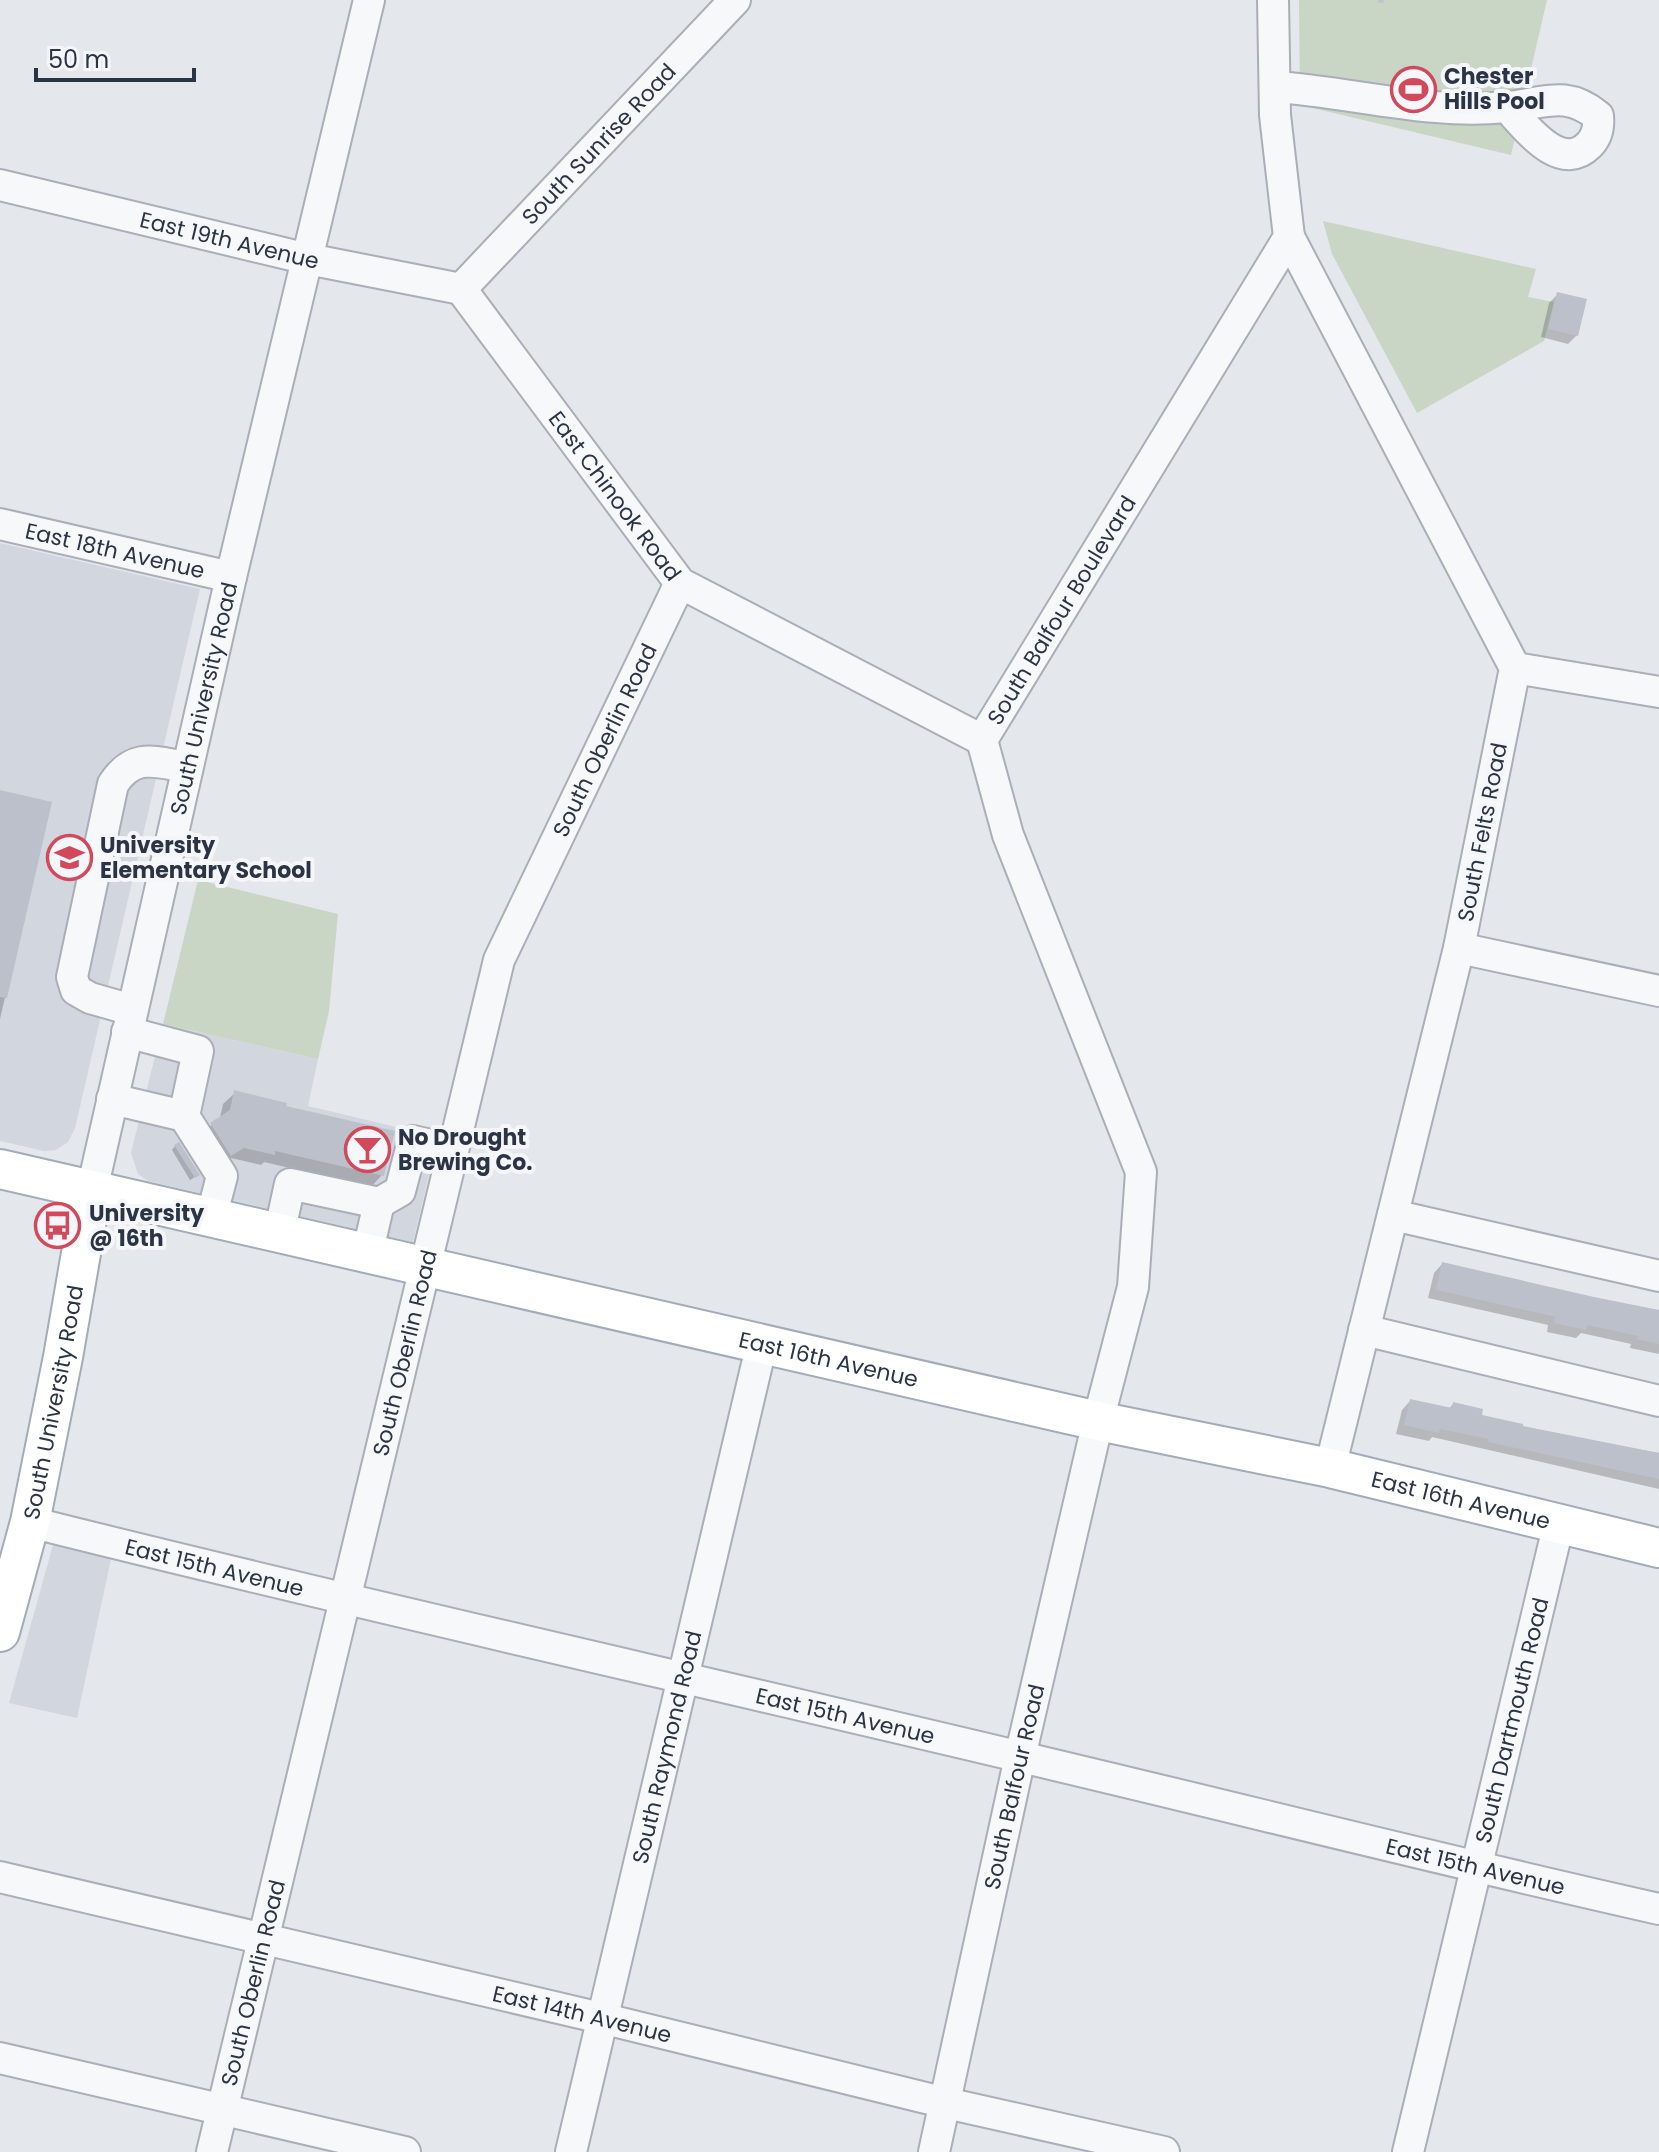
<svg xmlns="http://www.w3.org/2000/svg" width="1659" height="2152" font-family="Poppins,sans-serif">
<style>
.built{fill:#d2d6de}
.green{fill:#c9d6c5}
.shadow{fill:#0003}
.building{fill:#bbc0ca}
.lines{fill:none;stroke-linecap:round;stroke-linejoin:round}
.minor-casing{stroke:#a9aeb7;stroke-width:34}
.major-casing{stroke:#a3abb8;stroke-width:42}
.path{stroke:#c2c5cb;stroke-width:4;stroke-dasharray:6 6;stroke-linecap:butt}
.minor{stroke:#f7f8fa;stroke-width:30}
.major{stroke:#fff;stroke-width:38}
.labels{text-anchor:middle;stroke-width:8;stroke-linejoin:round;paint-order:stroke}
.poi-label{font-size:22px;font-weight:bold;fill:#2b3445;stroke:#f4f6f9;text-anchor:start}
.street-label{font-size:22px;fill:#2b3445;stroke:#f4f6f9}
</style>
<rect width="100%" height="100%" fill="#e4e7ec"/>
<g class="built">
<polygon points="0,543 200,589 75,1128 68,1142 56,1150 44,1151 0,1141"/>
<polygon points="163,1024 318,1059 308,1106 438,1137 413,1242 148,1181 138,1174 131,1153"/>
<polygon points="53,1545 111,1559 77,1718 9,1703"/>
</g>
<g class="green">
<polygon points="1299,0 1547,0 1511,155 1300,105"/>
<polygon points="1323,221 1536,269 1528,297 1554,302 1544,341 1417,413 1332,254"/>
<polygon points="198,880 338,914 329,1011 318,1059 163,1024"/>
</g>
<g class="shadow">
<polygon points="1557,295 1577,335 1568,344 1541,337 1549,303"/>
<polygon points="0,792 50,804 0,1019"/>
<polygon points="235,1093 284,1108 382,1175 371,1187 264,1162 261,1165 231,1158 219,1166 199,1136 220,1118 223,1104"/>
<polygon points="175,1146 198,1175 190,1180 172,1150"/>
<polygon points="1442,1264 1659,1312 1659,1354 1630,1348 1631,1344 1581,1333 1576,1338 1547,1332 1548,1325 1428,1298 1434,1273"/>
<polygon points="1410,1401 1449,1409 1453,1404 1480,1416 1520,1428 1659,1453 1659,1489 1432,1437 1429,1441 1396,1434 1402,1410"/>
</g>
<g class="building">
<polygon points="1557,292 1587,299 1578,336 1548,329"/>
<polygon points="0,790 52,802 7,998 0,997"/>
<polygon points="234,1090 287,1103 286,1106 395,1131 384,1176 275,1151 275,1155 244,1148 231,1156 210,1123 230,1110"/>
<polygon points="179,1142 200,1175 195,1178 174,1145"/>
<polygon points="1442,1262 1594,1297 1659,1310 1659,1344 1637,1339 1638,1336 1588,1325 1586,1330 1554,1323 1556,1317 1436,1290"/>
<polygon points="1410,1399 1452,1408 1453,1402 1483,1409 1482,1415 1523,1424 1523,1426 1659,1453 1659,1479 1488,1442 1489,1439 1440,1429 1439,1433 1404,1425"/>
</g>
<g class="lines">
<defs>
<g id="minor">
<path d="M 1275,87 C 1352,92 1429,115 1506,107 C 1544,104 1565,89 1598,116 C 1599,126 1597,137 1589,145 C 1560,174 1526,127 1507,107"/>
<path id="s1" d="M 0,185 L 308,259 L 461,289"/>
<polyline points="1289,237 1515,668 1459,948 1330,1468"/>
<path id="s2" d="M 461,289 L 680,583 L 982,740"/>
<path id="s3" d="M 461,289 L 735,0"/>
<path id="s4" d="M 0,524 L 231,577"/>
<polyline points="1515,668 1659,692"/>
<polyline points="1459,948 1659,991"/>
<path d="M 132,1010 L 90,998 L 76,990 L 72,977 L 113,784 C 134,752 155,762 187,767"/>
<polyline points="127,1032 198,1051 184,1116 222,1176 211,1218"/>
<polyline points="112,1099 184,1116"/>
<path id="s5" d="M 92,1190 L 231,577 L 369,0"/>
<polyline points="1393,1215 1659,1276"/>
<polyline points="279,1234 290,1184 379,1203 400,1191 413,1141 453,1150"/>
<polyline points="367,1255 379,1203"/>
<polyline points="1364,1330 1659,1401"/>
<path id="s6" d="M 30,1522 C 359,1605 690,1678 1021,1757 C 1233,1807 1445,1861 1659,1909"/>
<path id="s7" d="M 0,1877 L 601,2018 L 946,2103 L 1164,2152"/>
<polyline points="0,2058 405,2152"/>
<path id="s8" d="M 212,2152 L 499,960 L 680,583"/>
<path id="s9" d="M 571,2152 L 762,1343"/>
<path id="s10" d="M 934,2152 L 1020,1757 L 1098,1421 L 1133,1287 L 1141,1172 L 1008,835 L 982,740 L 1289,237 L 1275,115 L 1273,0"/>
<path id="s11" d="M 1408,2152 L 1559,1523"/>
</g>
<g id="major">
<path id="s12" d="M 0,1169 L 1098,1421 L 1330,1468 L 1659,1548"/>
<path id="s13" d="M 0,1632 L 30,1522 L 63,1357 L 92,1190"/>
</g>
</defs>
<use href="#minor" class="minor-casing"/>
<use href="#major" class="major-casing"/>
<polyline class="path" points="1378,0 1386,2 1387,0"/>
<use href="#minor" class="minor"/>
<use href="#major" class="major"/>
</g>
<defs>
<symbol id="stadium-ring" viewBox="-11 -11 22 22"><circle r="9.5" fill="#f4f6f9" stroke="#d1495b" stroke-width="1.5"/><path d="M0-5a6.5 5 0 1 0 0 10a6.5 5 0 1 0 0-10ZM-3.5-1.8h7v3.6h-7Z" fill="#d1495b"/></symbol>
<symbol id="school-ring" viewBox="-11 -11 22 22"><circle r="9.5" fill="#f4f6f9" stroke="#d1495b" stroke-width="1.5"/><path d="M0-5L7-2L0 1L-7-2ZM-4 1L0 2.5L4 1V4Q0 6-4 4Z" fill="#d1495b"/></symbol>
<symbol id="bar-ring" viewBox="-11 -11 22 22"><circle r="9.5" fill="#f4f6f9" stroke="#d1495b" stroke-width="1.5"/><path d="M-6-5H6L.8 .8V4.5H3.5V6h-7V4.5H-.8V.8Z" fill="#d1495b"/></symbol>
<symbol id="bus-ring" viewBox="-11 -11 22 22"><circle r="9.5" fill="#f4f6f9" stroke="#d1495b" stroke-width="1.5"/><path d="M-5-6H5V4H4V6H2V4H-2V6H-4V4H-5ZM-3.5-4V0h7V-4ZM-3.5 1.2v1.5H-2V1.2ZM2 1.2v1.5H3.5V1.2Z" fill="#d1495b"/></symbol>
</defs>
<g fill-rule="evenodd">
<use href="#stadium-ring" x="1388" y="64" width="51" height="51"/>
<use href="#school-ring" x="44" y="832" width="51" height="51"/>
<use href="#bar-ring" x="342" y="1124" width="51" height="51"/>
<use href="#bus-ring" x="32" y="1200" width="51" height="51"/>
</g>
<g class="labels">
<g class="poi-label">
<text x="1444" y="84">Chester<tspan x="1444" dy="25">Hills Pool</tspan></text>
<text x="100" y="853">University<tspan x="100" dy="25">Elementary School</tspan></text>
<text x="398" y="1145">No Drought<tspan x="398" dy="25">Brewing Co.</tspan></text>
<text x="89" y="1221">University<tspan x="89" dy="25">@ 16th</tspan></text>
</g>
<g class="street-label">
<text dy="8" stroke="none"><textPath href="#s3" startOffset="200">South Sunrise Road</textPath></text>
<text dy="8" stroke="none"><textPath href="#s1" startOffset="236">East 19th Avenue</textPath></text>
<text dy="8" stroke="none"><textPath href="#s2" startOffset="258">East Chinook Road</textPath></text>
<text dy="8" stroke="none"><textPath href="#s4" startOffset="118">East 18th Avenue</textPath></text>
<text dy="8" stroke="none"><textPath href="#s10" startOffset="1616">South Balfour Boulevard</textPath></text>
<text dy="8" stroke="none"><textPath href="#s5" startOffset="504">South University Road</textPath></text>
<text dy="8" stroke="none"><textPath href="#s8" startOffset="1470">South Oberlin Road</textPath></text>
<text transform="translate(1482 832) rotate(-79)" y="8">South Felts Road</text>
<text dy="8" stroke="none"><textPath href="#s8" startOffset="822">South Oberlin Road</textPath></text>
<text dy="8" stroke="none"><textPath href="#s12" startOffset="850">East 16th Avenue</textPath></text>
<text dy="8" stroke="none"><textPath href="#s13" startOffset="236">South University Road</textPath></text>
<text dy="8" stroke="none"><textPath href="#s12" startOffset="1498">East 16th Avenue</textPath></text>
<text dy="8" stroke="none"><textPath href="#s6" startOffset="190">East 15th Avenue</textPath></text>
<text dy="8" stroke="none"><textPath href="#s6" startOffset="838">East 15th Avenue</textPath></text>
<text dy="8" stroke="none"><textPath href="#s11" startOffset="444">South Dartmouth Road</textPath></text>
<text dy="8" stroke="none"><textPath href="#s9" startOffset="416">South Raymond Road</textPath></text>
<text dy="8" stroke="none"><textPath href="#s10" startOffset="374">South Balfour Road</textPath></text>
<text dy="8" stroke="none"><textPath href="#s6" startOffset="1486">East 15th Avenue</textPath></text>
<text dy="8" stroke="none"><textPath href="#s8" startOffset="174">South Oberlin Road</textPath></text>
<text dy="8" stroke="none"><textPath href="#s7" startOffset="598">East 14th Avenue</textPath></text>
</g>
</g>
<path d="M36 68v12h158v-12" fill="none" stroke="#2b3445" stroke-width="4"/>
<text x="48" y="68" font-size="24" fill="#2b3445" stroke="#f4f6f9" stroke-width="6" paint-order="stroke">50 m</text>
</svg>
